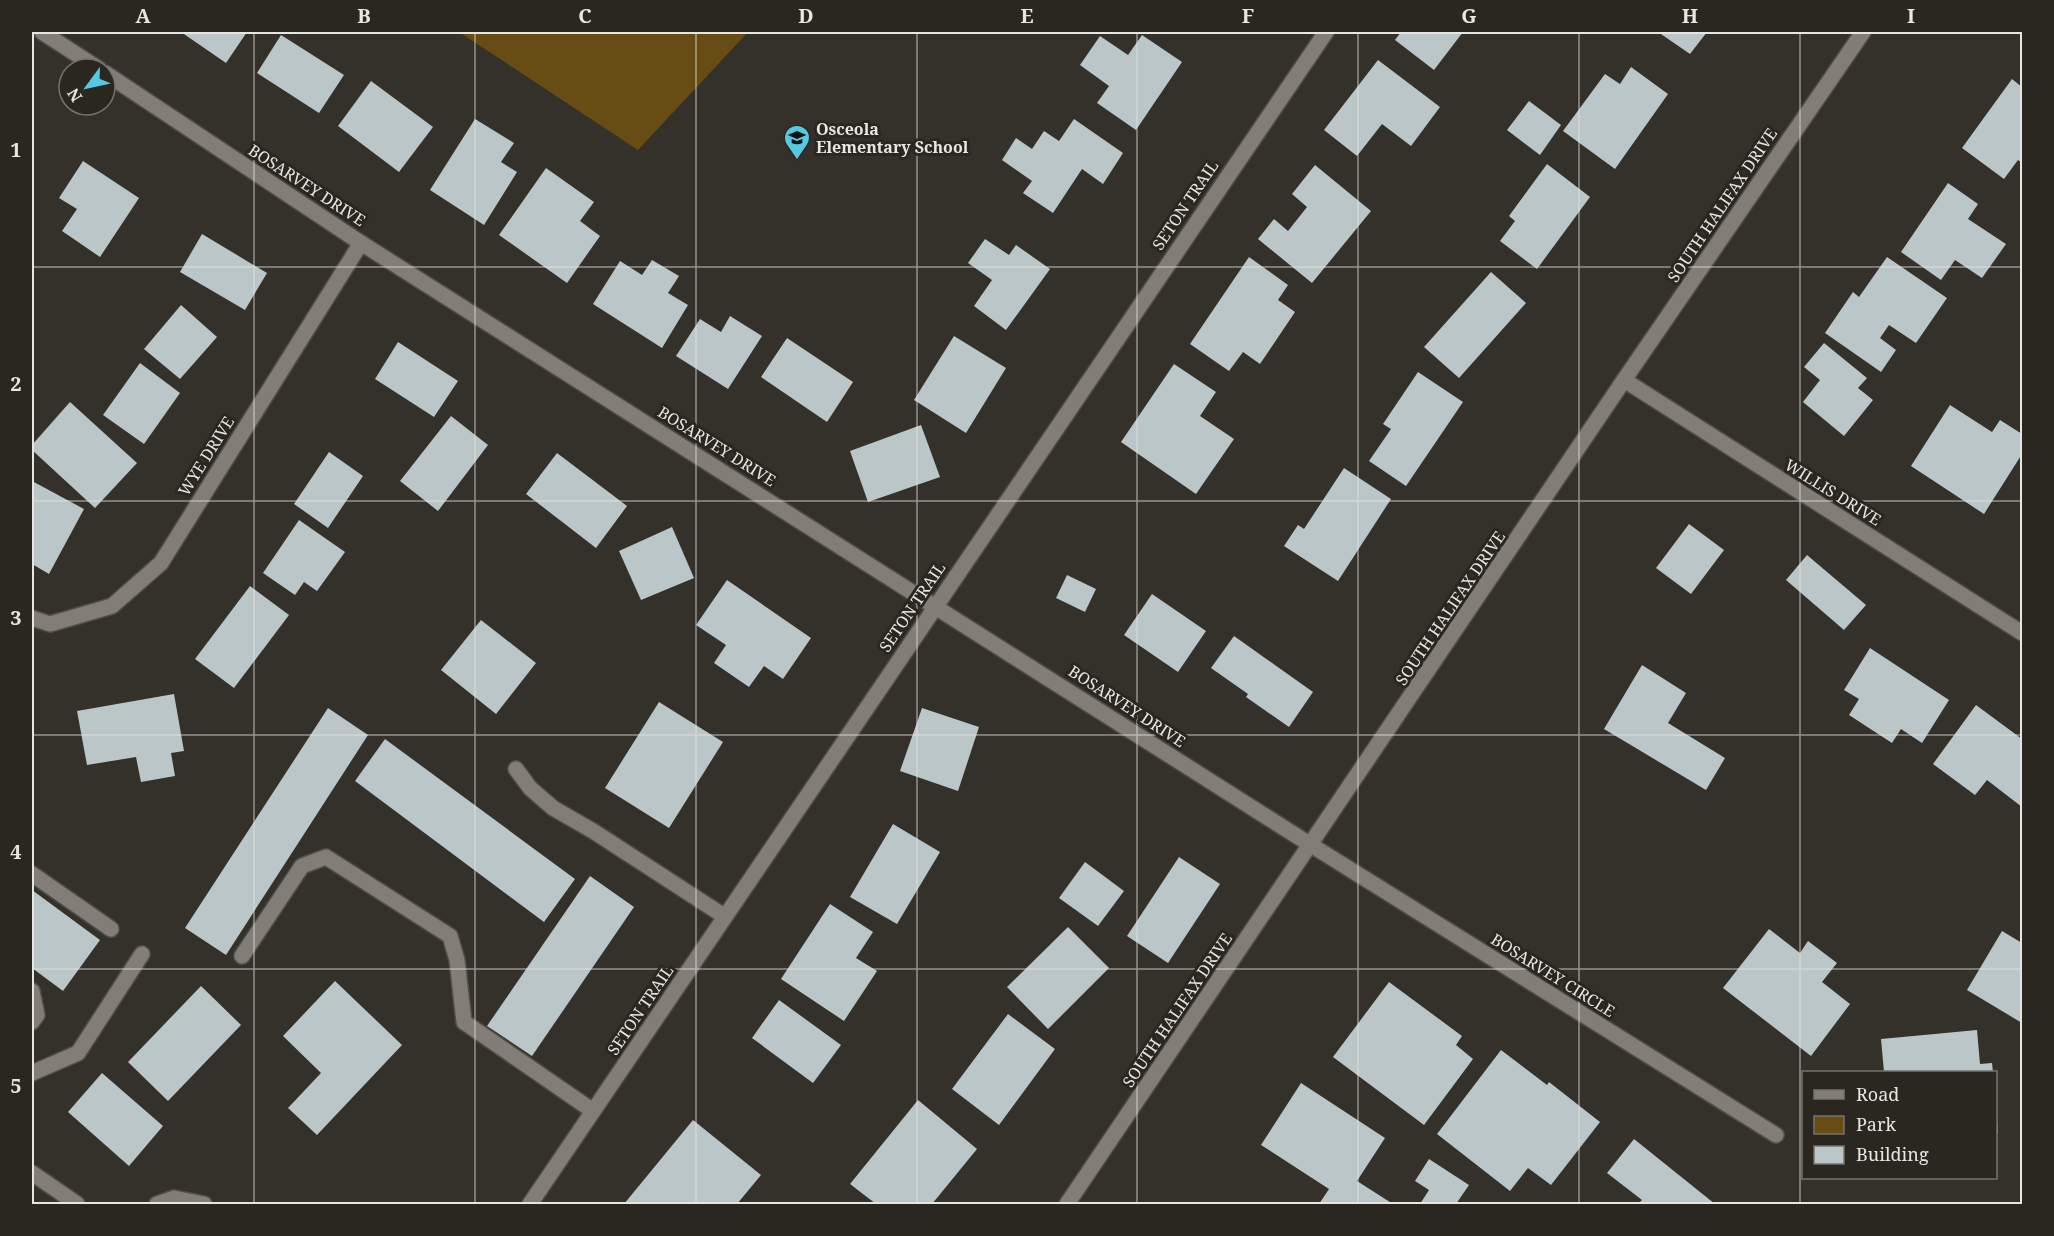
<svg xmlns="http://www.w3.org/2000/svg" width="2054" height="1236" font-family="'Noto Serif',serif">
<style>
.green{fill:#674d13}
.building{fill:#bbc6c8}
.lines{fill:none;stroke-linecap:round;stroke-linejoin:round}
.service-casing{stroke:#514e49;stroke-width:18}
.minor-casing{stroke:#514e49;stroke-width:18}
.tertiary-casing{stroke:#514e49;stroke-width:18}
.service{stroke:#827e77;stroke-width:15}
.minor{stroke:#827e77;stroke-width:15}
.tertiary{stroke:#827e77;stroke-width:15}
.grid{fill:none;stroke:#e8e6e1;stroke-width:1.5;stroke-opacity:0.55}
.labels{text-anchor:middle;stroke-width:6;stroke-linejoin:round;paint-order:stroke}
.poi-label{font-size:16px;font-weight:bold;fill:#e8e6e1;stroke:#2a2721;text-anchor:start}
.street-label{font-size:16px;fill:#e8e6e1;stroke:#2a2721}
.neatline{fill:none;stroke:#e8e6e1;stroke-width:2}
.grid-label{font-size:20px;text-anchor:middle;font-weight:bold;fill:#e8e6e1}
</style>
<rect width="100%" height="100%" fill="#34312a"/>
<polygon class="green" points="459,32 748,32 638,150"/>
<g class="building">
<polygon points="181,32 247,32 226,63"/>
<polygon points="1401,32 1463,32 1434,70 1395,40"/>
<polygon points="1658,32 1707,32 1690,54"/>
<polygon points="281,35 344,75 319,113 257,73"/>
<polygon points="1142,35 1182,62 1136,130 1097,103 1109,86 1080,65 1100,36 1128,55"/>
<polygon points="1378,60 1440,107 1411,146 1382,124 1357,156 1324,130"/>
<polygon points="1631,67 1668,94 1615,169 1563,131 1605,74 1620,84"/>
<polygon points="2012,79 2022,87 2022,163 2018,160 2004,179 1962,148"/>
<polygon points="371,81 433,127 399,172 338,126"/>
<polygon points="1529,101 1561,125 1540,155 1507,130"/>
<polygon points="475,119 514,143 501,162 517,172 484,225 430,190"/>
<polygon points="1074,119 1123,153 1103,184 1082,169 1053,213 1023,193 1032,181 1002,160 1016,138 1032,149 1044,131 1059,141"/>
<polygon points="83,161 139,198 100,257 62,231 77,209 59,198"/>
<polygon points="1547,164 1590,197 1537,269 1500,241 1515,221 1509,216"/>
<polygon points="1315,165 1371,211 1312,283 1258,239 1274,219 1288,231 1307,207 1292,194"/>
<polygon points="546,168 594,202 580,221 600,236 567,283 499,235"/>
<polygon points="1948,183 1978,204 1968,219 2006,244 1982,278 1955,260 1941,280 1901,252"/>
<polygon points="202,234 267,273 245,310 180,272"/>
<polygon points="985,239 1009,255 1016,245 1050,269 1006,330 974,306 992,280 968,263"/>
<polygon points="1249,257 1288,285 1278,300 1295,312 1260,364 1243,352 1229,371 1190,344"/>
<polygon points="1887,257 1947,298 1916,343 1889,325 1880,338 1896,350 1881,372 1825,333 1853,292 1859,297"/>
<polygon points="652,260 679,276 668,293 688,305 662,348 593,304 620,261 642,275"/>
<polygon points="1491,272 1526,303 1459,378 1424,347"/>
<polygon points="181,305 217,337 180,379 144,349"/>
<polygon points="730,316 762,336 728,389 676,356 700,319 721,332"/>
<polygon points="954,336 1006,368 966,433 914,400"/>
<polygon points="787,338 853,382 827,422 761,377"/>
<polygon points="398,342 458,381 434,417 375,379"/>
<polygon points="1824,343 1867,378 1858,388 1873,400 1844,436 1803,402 1820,380 1804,367"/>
<polygon points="140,363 180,393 144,444 103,415"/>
<polygon points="1174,364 1216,392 1200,416 1234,439 1196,494 1121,442"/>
<polygon points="1418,372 1463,402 1406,486 1369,461 1391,429 1383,424"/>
<polygon points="70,402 137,463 95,508 32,450 32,445"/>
<polygon points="1950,405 1992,432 2000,420 2022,434 2022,454 1984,514 1911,466"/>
<polygon points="451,416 488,445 438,511 400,481"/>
<polygon points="921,425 940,477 868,502 850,451"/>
<polygon points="329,452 363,476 328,528 294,504"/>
<polygon points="557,453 627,506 596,548 526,494"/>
<polygon points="1344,468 1391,499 1338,581 1284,546 1298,525 1304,529"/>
<polygon points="32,481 84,509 49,574 32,564"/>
<polygon points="299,520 345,552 317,591 304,582 295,595 263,573"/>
<polygon points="1689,524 1724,550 1691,594 1656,568"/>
<polygon points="672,527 694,578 641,600 619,551"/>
<polygon points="1807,555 1866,605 1844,630 1786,580"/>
<polygon points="1067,575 1096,589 1085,612 1056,598"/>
<polygon points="727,580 811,638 783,679 764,666 749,687 714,663 726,645 696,625"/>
<polygon points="250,586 289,615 234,688 195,659"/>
<polygon points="1152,594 1206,631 1178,672 1124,635"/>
<polygon points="481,620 536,663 496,714 441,670"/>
<polygon points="1234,636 1313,692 1289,727 1246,697 1248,694 1211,668"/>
<polygon points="1870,648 1949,700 1922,743 1901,729 1892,743 1849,715 1859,699 1844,690"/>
<polygon points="1642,665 1686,693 1668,723 1725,758 1706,790 1604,729"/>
<polygon points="174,694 184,751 171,753 175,776 141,782 136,757 87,765 77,711"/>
<polygon points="659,702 723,742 669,828 605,788"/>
<polygon points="1976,705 2022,739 2022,807 1987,780 1975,795 1933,764"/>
<polygon points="328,708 368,735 226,955 185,928"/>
<polygon points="922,708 979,727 958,791 900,771"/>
<polygon points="385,739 575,879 544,922 355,781"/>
<polygon points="893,824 940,852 897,924 850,897"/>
<polygon points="1179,857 1220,884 1168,963 1127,936"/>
<polygon points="1085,862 1124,891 1098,926 1059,898"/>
<polygon points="590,876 634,907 532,1056 487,1026"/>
<polygon points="32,890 100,940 63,991 32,968"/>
<polygon points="830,904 873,932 856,958 877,971 844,1021 781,979"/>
<polygon points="1068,927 1109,968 1048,1029 1007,987"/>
<polygon points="1769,929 1800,953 1808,941 1837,963 1822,982 1850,1004 1811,1056 1723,988"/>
<polygon points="2002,931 2022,943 2022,1023 1967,990"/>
<polygon points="335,981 402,1045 317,1135 288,1108 321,1073 283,1036"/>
<polygon points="1389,982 1462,1036 1456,1045 1473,1059 1424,1125 1333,1057"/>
<polygon points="201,986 241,1025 168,1101 128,1062"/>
<polygon points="779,1000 841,1045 813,1083 752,1038"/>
<polygon points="1008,1014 1055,1049 999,1125 952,1089"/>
<polygon points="1977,1030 1980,1064 1992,1063 1993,1072 1884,1072 1881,1039"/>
<polygon points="1501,1050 1547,1085 1549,1082 1600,1122 1551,1185 1528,1168 1510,1191 1437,1134"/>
<polygon points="102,1073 163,1126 129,1166 68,1112"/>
<polygon points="1301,1083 1385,1138 1357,1181 1393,1204 1319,1204 1329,1189 1261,1145"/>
<polygon points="918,1100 977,1149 932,1204 876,1204 850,1184"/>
<polygon points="1996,1118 1997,1118 1998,1133 1996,1133"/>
<polygon points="693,1120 761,1175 737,1204 624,1204"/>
<polygon points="1634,1139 1715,1204 1638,1204 1642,1200 1607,1173"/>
<polygon points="1429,1159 1469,1185 1456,1204 1420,1204 1429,1190 1415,1181"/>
</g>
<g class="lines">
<defs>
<g id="service">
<polyline points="516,769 530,788 553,808 593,831 724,916"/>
<polyline points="32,874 111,929"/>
<polyline points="242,956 302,866 326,857 450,936 457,960 464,1022 593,1111"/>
<polyline points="32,991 37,1015 32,1022"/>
<polyline points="32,1073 78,1053 142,954"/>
<polyline points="32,1173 77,1204"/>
<polyline points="157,1204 174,1198 204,1204"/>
</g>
<g id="minor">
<polyline points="42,32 99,69"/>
<polyline points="105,73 361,243 1311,845 1776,1135"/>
<polyline points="1624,380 2022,633"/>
<polyline points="32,618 50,624 112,606 161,563 361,243"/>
<polyline points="530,1204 1326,32"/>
</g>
<polyline id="tertiary" points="1067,1204 1624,380 1863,32"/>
</defs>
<use href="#service" class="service-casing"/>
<use href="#minor" class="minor-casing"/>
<use href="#tertiary" class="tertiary-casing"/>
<use href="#service" class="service"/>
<use href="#minor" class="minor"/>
<use href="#tertiary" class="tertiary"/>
</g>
<path class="grid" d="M 254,32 L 254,1204M 475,32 L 475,1204M 696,32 L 696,1204M 917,32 L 917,1204M 1137,32 L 1137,1204M 1358,32 L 1358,1204M 1579,32 L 1579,1204M 1800,32 L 1800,1204M 32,267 L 2022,267M 32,501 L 2022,501M 32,735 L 2022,735M 32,969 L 2022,969"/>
<defs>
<symbol id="school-pin" viewBox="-11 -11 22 30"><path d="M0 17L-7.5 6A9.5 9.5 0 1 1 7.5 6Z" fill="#56c9e0" stroke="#2a2721"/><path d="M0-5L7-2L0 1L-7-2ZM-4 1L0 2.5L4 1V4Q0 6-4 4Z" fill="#111"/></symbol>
</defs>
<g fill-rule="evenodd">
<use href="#school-pin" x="782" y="123" width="30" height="40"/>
</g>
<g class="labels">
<g class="poi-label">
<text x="816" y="135">Osceola<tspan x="816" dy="18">Elementary School</tspan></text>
</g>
<g class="street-label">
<text transform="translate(307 185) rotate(33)" y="6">BOSARVEY DRIVE</text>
<text transform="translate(1185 205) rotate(-56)" y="6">SETON TRAIL</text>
<text transform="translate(1722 205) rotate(-56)" y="6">SOUTH HALIFAX DRIVE</text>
<text transform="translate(717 446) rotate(32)" y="6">BOSARVEY DRIVE</text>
<text transform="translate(206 456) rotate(-58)" y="6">WYE DRIVE</text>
<text transform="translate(1833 492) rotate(32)" y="6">WILLIS DRIVE</text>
<text transform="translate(912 607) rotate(-56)" y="6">SETON TRAIL</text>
<text transform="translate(1450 608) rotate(-56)" y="6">SOUTH HALIFAX DRIVE</text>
<text transform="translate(1127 706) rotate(33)" y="6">BOSARVEY DRIVE</text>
<text transform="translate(1553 975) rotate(32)" y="6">BOSARVEY CIRCLE</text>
<text transform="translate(640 1010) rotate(-56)" y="6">SETON TRAIL</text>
<text transform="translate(1177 1010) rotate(-56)" y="6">SOUTH HALIFAX DRIVE</text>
</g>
</g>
<rect width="2054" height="1236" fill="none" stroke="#2a2721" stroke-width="66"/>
<rect x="1802" y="1071" width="195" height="108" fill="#2a2721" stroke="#76736e" stroke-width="1.5"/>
<rect x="1814" y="1090" width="30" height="9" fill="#827e77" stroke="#76736e" stroke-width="1.5"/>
<text x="1856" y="1101" font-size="18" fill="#e8e6e1">Road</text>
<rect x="1814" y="1116" width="30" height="18" fill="#674d13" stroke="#76736e" stroke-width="1.5"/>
<text x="1856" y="1131" font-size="18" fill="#e8e6e1">Park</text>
<rect x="1814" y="1146" width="30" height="18" fill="#bbc6c8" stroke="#76736e" stroke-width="1.5"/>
<text x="1856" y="1161" font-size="18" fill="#e8e6e1">Building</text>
<g transform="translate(87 87) rotate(237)"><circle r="28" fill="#2a2721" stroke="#76736e" stroke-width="1.5"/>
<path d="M0-4.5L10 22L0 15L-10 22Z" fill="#56c9e0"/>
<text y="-9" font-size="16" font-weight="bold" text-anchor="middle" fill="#e8e6e1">N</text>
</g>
<rect x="33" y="33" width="1988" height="1170" class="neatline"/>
<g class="grid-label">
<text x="143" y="23">A</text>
<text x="364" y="23">B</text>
<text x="585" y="23">C</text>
<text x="806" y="23">D</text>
<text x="1027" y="23">E</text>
<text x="1248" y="23">F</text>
<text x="1469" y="23">G</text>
<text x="1690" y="23">H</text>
<text x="1911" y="23">I</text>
<text x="16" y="157">1</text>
<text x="16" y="391">2</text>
<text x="16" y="625">3</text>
<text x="16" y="859">4</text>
<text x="16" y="1093">5</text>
</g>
</svg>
